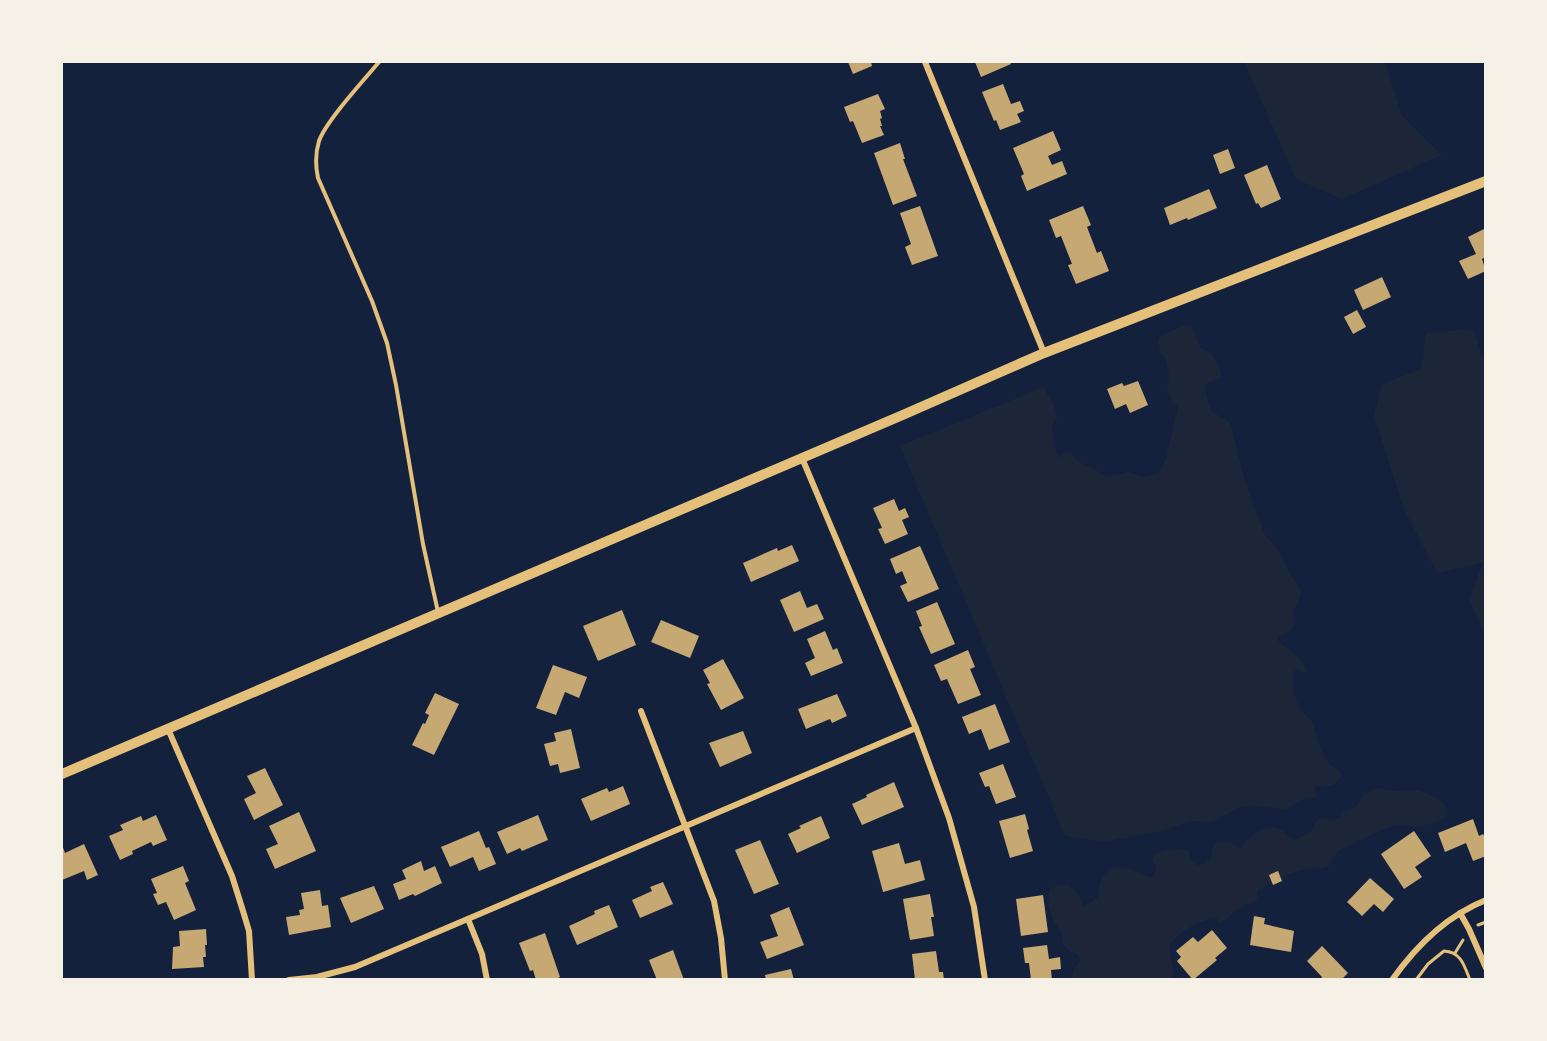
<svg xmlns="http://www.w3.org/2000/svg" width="1547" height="1041" font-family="'Alegreya Sans',sans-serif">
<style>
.green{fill:#1d2539}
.building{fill:#c6a872}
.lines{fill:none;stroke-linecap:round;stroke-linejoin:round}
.path{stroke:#e5c07b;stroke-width:3}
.service{stroke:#e5c07b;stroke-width:4}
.minor{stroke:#e5c07b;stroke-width:6}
.secondary{stroke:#e5c07b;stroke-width:10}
</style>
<rect width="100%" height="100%" fill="#14213d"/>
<g class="green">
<polygon points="1244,62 1385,62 1402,116 1442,155 1342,199 1296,179"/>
<path d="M 1186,325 L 1192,326 L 1200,347 L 1212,354 L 1219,366 L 1222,378 L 1208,382 L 1204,386 L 1211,411 L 1230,422 L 1244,478 L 1264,533 L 1281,554 L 1290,574 L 1301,591 C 1300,599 1297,603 1294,610 C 1293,613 1295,617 1295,620 C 1295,630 1286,634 1278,637 L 1279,642 C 1290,652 1304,656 1307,673 L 1298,669 L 1294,671 C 1290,687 1296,710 1311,719 C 1317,732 1318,750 1328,762 C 1333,769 1337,765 1342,776 L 1335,784 L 1324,787 L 1320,785 L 1315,787 L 1316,797 L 1305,798 L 1285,809 L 1250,806 L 1238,808 L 1212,822 L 1190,821 L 1165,830 L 1104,842 L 1065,836 L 900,446 L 1046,386 L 1046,392 C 1053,403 1055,406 1057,419 L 1051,427 C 1057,437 1052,449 1059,458 L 1064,452 L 1070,451 L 1076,460 L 1107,476 L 1117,475 L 1128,471 L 1144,477 L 1158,474 L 1166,459 L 1178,406 L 1173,405 L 1167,387 L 1169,376 L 1167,365 L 1165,358 L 1159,351 L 1158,340 L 1162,335 Z"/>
<polygon points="1473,329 1483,359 1486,359 1485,635 1469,599 1483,563 1437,573 1403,507 1374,415 1382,384 1421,369 1426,333"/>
<path d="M 1377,788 L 1396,791 L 1419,790 L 1440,800 L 1445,805 L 1447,816 L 1441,820 L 1419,827 L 1395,825 L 1355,842 L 1337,852 L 1329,866 C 1320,870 1311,867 1301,870 C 1286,874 1271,882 1257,891 L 1257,900 C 1252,903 1246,904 1241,907 C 1232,912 1229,919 1219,923 L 1217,918 C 1204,918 1172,934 1170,947 C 1169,959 1177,968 1171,979 L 1072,979 L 1073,971 L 1080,961 L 1078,955 L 1069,951 L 1063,944 L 1060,930 L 1053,921 L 1048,904 L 1049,890 L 1058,885 L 1068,884 C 1075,889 1083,899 1082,908 L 1098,897 C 1100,877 1106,861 1130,869 C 1138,871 1144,877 1152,877 L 1157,869 L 1152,860 L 1154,854 C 1166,849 1176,848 1188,850 L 1192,861 L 1197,865 L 1204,864 L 1212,856 L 1211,851 L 1215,843 L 1229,841 L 1242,849 L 1241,846 C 1252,834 1266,821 1283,831 C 1287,834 1290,838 1295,840 L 1311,832 L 1316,821 L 1320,818 L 1335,820 L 1340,817 L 1341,812 C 1359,808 1355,808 1364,794 Z"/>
</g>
<g class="building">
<polygon points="848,62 871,62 872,66 853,74"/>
<polygon points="975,62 1010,62 1011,64 981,77"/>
<polygon points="1003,84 1011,104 1020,101 1024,111 1017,114 1021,122 1000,130 996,120 994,121 982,92"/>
<polygon points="878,94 885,109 880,111 882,118 880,119 882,126 880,126 884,135 862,143 853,121 850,122 844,107"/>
<polygon points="1053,131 1061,150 1048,156 1052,165 1062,161 1067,174 1027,191 1021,176 1024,174 1013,148"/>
<polygon points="900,143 905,159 903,159 917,196 893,205 874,153"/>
<polygon points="1228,149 1235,168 1220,174 1213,155"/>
<polygon points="1267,165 1281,199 1261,208 1258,203 1256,204 1244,175"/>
<polygon points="1209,189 1217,208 1188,220 1187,218 1170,225 1164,208"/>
<polygon points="920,206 938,256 912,265 905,247 911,244 900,213"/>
<polygon points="1083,206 1091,225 1087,227 1097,253 1101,251 1109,271 1076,284 1068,265 1072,264 1061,236 1056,238 1049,220"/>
<polygon points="1486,228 1486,257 1482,259 1486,271 1468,279 1459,261 1476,254 1468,237"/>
<polygon points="1382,277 1391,297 1363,310 1354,290"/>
<polygon points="1357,310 1366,327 1353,334 1344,317"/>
<polygon points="1138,381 1148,405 1130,413 1126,404 1115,409 1107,389 1122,383 1124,386"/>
<polygon points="894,499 899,511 905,508 909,517 902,520 908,534 885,544 878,529 882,528 873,508"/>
<polygon points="792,545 799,561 751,582 743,563 777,548 778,551"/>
<polygon points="920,546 939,589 908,602 900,586 907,583 902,571 896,574 890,559"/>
<polygon points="800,591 807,608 817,604 824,619 794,632 780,600"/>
<polygon points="937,602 955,644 931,654 919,627 922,626 916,611"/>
<polygon points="622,610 636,645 598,661 583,626"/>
<polygon points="661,620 699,636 690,658 651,642"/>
<polygon points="825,631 833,650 837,648 843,663 811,676 805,663 815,658 807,639"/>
<polygon points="968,650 975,667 970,669 981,695 958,704 947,679 941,681 934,665"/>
<polygon points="723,659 744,698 721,710 707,684 710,683 703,670"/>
<polygon points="553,665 587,677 579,698 565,692 556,715 536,708"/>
<polygon points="435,693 459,704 434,755 412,745 423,723 425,724 429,715 425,713"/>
<polygon points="837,694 847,716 832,723 830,719 806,729 798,709"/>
<polygon points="995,704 1010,742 989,750 981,729 969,734 962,717"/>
<polygon points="571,729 580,768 560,773 558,764 550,766 544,744 556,741 554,733"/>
<polygon points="743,731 752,753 720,767 709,743"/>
<polygon points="1003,764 1016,797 996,804 989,786 985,787 979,773"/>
<polygon points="265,768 283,805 254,820 244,799 256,793 247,776"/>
<polygon points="894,782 904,807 862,825 852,804 867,797 866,795"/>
<polygon points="623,786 630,804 591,821 581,799 607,788 609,792"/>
<polygon points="299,812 316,851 275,869 266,849 278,844 269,826"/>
<polygon points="1025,814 1029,829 1027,830 1033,851 1010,858 999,821"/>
<polygon points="156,815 167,840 153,846 151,842 132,851 133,854 120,860 109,836 123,830 120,825 141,816 143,821"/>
<polygon points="538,815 548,840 522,851 520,848 507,854 497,832"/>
<polygon points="821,816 830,838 797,853 788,834 801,828 799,826"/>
<polygon points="1473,819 1479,836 1483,834 1486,839 1486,856 1473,861 1466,843 1445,852 1438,833"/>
<polygon points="479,831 486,848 489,847 496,864 479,871 473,857 450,867 441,847"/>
<polygon points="1414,831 1431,856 1415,867 1422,877 1404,889 1381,854"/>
<polygon points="760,840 779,884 754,894 735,850"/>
<polygon points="899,843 905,864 920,860 925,880 883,892 872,851"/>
<polygon points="84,844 98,875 87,880 84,871 62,880 62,845 65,853"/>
<polygon points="421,861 424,871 435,866 442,883 415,896 413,894 399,900 393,884 406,879 402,870"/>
<polygon points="183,866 189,881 185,883 196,910 174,920 166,902 158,905 153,894 157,893 151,879"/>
<polygon points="1278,871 1282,881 1273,885 1269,875"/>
<polygon points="1370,878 1394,899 1383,912 1374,904 1362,916 1347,902"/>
<polygon points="663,882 673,904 640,918 632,900 652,891 650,887"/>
<polygon points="374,886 384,909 351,923 340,898"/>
<polygon points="320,890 322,906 328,905 331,927 289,935 286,917 300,915 299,910 304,909 301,893"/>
<polygon points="930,894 934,917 931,917 934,936 910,940 903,899"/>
<polygon points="1043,895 1048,932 1021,936 1016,899"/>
<polygon points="609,905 618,927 577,945 569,926 595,914 594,911"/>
<polygon points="789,907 804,945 767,959 760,942 778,936 770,915"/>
<polygon points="1254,916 1265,918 1264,924 1294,931 1291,952 1250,945"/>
<polygon points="206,929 207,945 205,945 206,957 203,957 204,967 172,969 173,947 180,946 179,931"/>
<polygon points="1212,930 1227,948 1215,958 1217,960 1193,980 1177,961 1181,957 1176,951 1193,937 1198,942"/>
<polygon points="545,933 560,977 555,980 536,980 533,970 530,971 519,943"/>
<polygon points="1047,945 1049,959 1060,957 1061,969 1051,970 1052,980 1031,980 1029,963 1025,963 1023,948"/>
<polygon points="1322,946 1348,973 1341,980 1320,980 1322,977 1307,961"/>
<polygon points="673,950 684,980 657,980 649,960"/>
<polygon points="936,951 939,972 943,972 944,980 915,980 912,954"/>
<polygon points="791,969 794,980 766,980 765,975"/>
</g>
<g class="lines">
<g class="path">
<polyline points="1478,925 1486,922"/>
<polyline points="1455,953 1463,940"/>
<path d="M 1416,980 L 1428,964 L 1444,951 C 1461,952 1464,965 1470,980"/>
</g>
<path class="service" d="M 379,62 C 364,80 326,121 319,141 C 315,154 315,164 318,178 L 372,301 L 387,343 L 396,385 L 423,544 L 438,612"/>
<g class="minor">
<polyline points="925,62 1044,353"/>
<polyline points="802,458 916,728 949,818 974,907 985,980"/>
<polyline points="641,711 714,901 721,938 725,980"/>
<polyline points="168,729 232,876 243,911 249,931 252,980"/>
<polyline points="1460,913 1469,929 1486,968"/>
<polyline points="468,919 482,954 487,980"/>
<polyline points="289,980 317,977 355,967 916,728"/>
<path d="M 1392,980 C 1416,946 1446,916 1486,900"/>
</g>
<polyline class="secondary" points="62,774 905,414 1044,353 1486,181"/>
</g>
<rect width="1547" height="1041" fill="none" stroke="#f6f1e7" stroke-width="126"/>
</svg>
